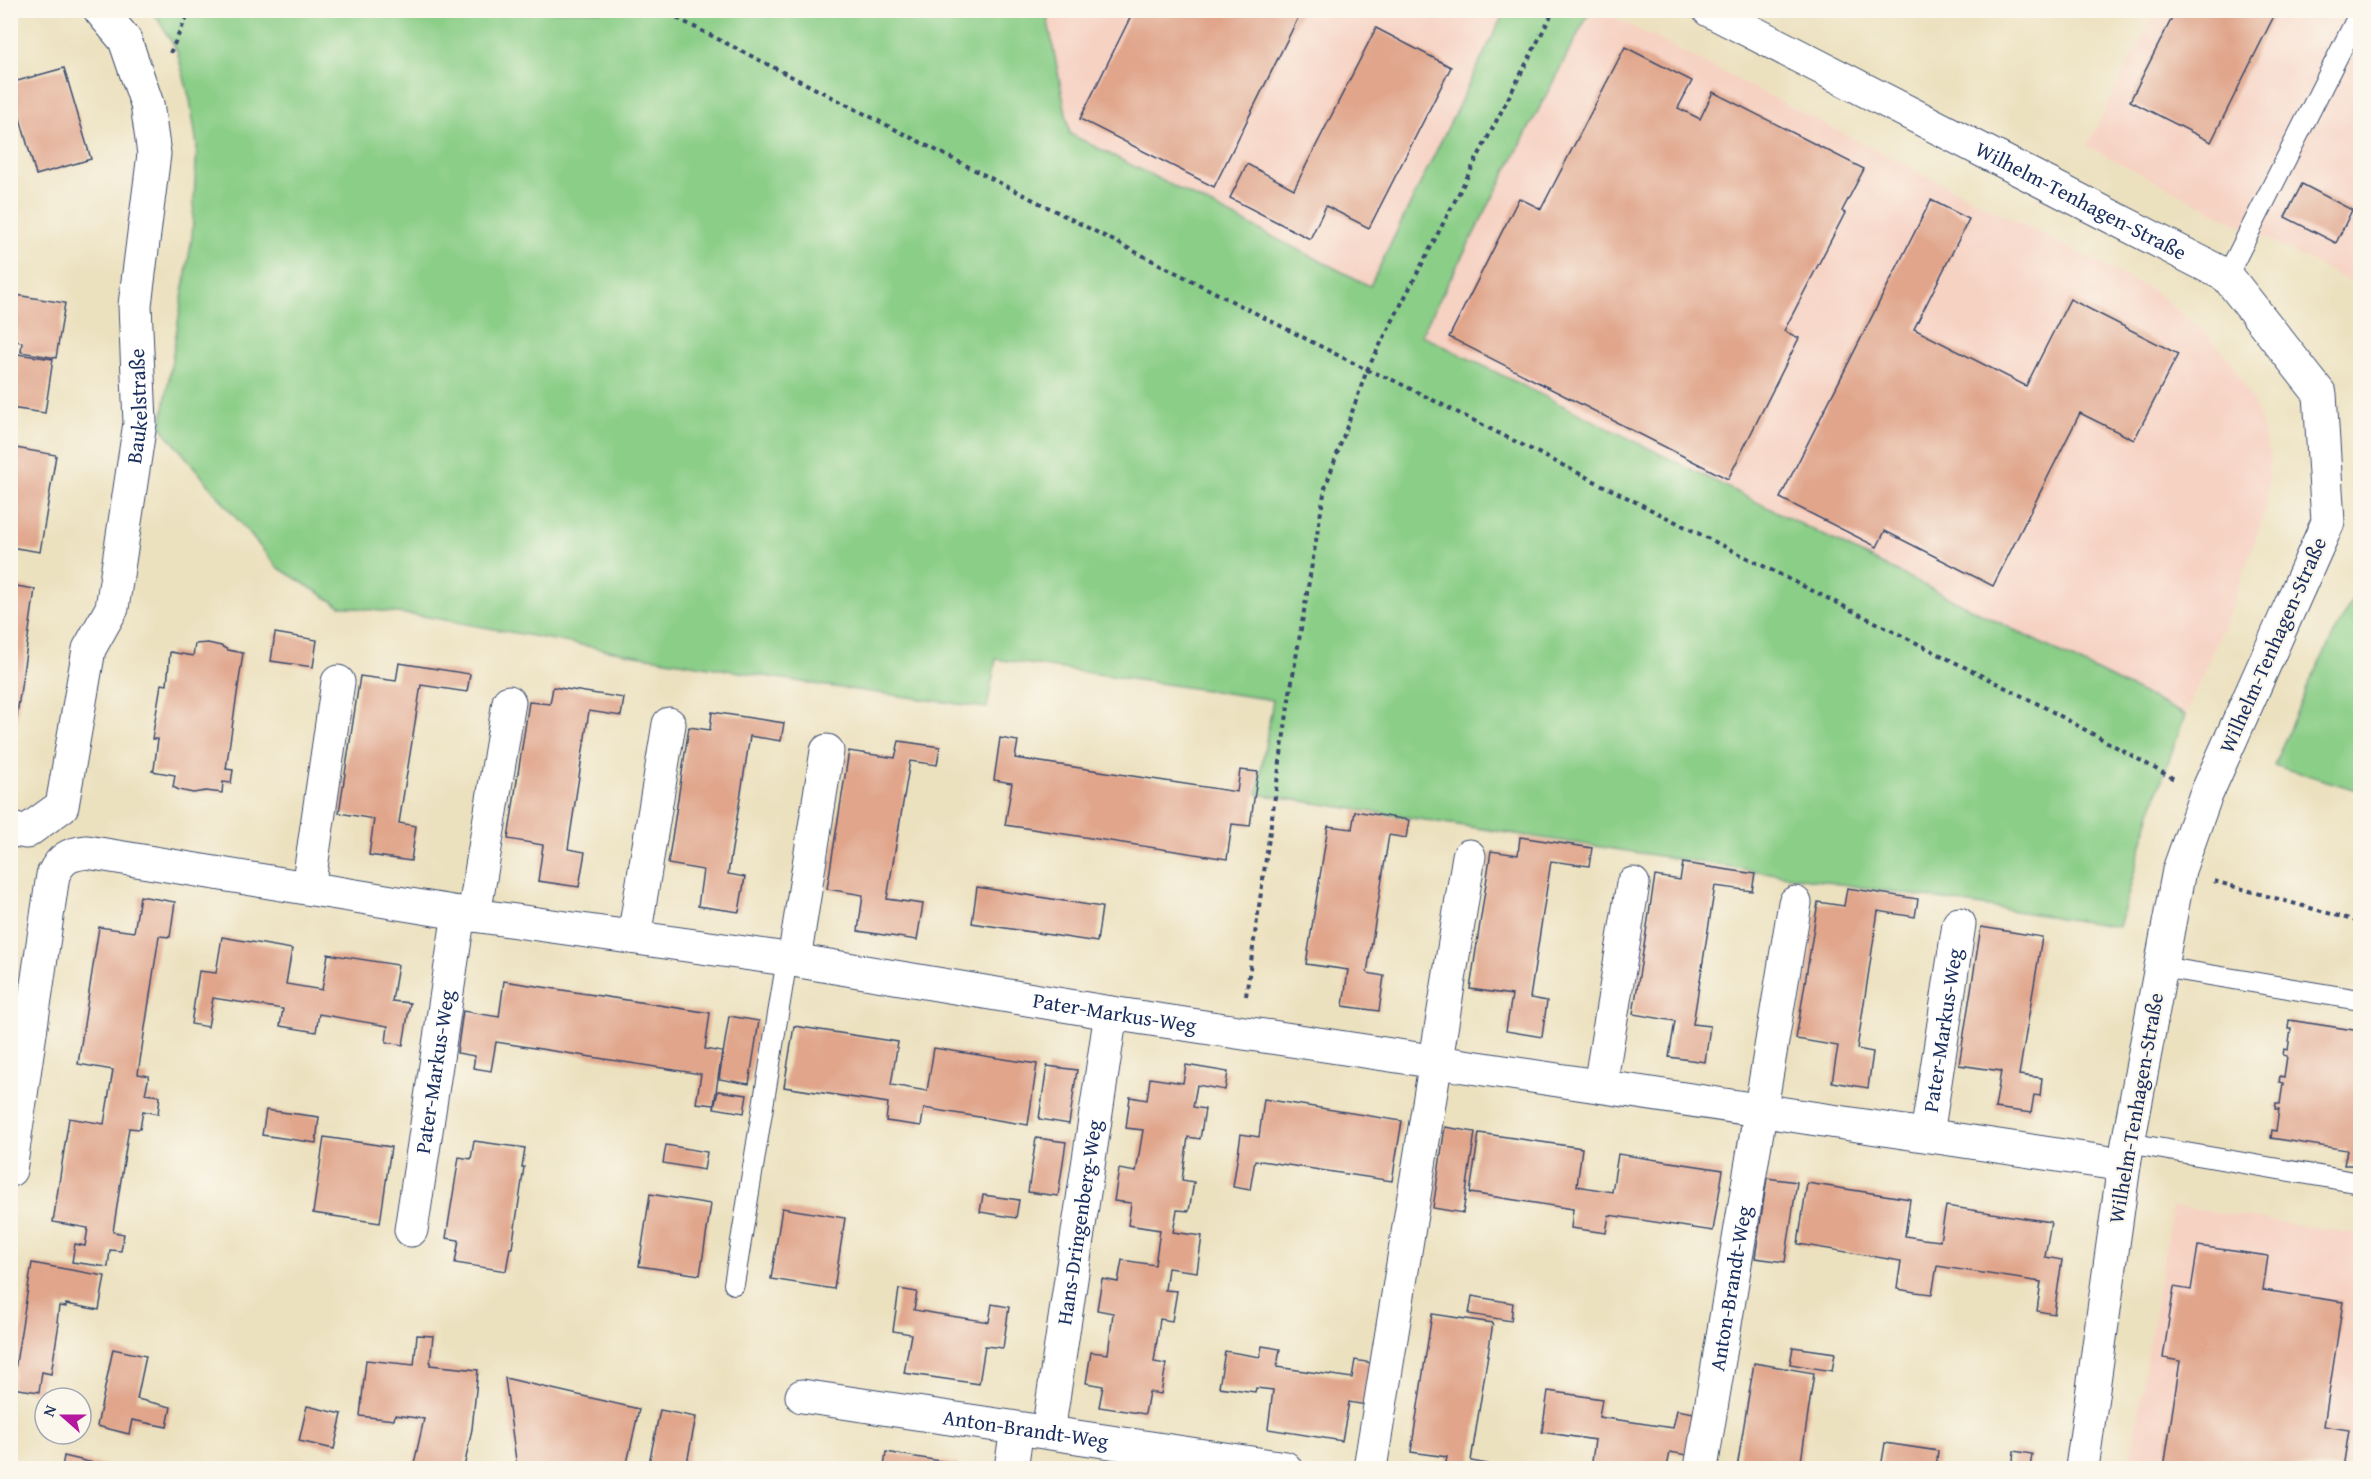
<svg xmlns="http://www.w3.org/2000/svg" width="2371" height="1479" font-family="'Gentium Book Plus',serif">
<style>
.built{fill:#f6d2c3}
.green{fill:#8ace87;stroke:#527e72;stroke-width:1.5}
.building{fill:#e0a58b}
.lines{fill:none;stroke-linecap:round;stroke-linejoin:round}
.lane-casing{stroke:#3a4a6d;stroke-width:22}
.street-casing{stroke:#3a4a6d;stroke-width:35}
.path{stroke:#3a4a6d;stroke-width:4;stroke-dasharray:4.5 4.5;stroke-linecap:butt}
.lane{stroke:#fff;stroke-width:20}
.street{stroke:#fff;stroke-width:33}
.labels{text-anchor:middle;stroke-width:4.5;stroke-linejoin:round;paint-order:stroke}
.street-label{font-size:21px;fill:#1b2f5e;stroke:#fbf7ec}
</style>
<rect width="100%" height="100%" fill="#fbf7ec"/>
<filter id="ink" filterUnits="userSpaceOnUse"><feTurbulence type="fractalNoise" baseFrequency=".0167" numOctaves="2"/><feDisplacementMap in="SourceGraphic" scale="12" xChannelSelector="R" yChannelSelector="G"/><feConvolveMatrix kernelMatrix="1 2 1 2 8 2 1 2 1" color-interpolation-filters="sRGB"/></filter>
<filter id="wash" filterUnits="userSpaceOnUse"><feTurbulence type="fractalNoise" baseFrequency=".008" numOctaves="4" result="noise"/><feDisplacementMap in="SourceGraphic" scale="24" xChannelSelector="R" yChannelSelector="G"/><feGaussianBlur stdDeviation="1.35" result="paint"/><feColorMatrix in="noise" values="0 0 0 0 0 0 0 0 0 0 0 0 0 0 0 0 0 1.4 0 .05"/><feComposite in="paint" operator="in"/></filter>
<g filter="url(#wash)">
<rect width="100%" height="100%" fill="#ece1bf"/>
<g class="built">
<polygon points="1046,11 1505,11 1370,286 1069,134"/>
<polygon points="1590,11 1602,11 2152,290 2202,329 2232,362 2257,410 2270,457 2266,508 2231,609 2185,715 1421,335"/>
<polygon points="2155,11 2360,11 2360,287 2087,146"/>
<polygon points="2172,1206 2360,1234 2360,1468 2129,1468"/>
</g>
<g class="green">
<polygon points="153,11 1046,11 1070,134 1370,286 1505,11 1590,11 1421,335 2185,715 2153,805 2119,927 1257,794 1273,700 996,659 987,708 820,685 630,654 429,617 340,606 277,567 161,427 192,237 197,146 190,100 177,51"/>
<polygon points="2360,584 2360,791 2274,765 2308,685"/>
</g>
<g id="blocks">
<g class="building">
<polygon points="1134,10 1302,10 1214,187 1080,119"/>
<polygon points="2176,10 2277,10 2211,142 2130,101"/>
<polygon points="1376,28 1451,67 1369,228 1326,206 1310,239 1230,198 1247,164 1294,189"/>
<polygon points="1625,47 1692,81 1678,108 1700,119 1713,92 1864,169 1842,211 1845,213 1784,331 1799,338 1728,479 1449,337 1519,198 1541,209"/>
<polygon points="64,68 91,159 36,175 10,83"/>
<polygon points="2302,184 2352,210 2336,243 2285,217"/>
<polygon points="1931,200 1969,219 1914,329 2026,386 2070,299 2178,354 2134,440 2080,413 1993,586 1885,531 1877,547 1780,498"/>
<polygon points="10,294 65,303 56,358 21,352 22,342 10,340"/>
<polygon points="10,353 53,359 45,413 10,408"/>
<polygon points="10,447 56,455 40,552 10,547"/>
<polygon points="10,585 35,589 14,736 10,736"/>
<polygon points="275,633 317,640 313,667 271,661"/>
<polygon points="208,643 221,646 228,650 243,653 226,769 233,770 231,783 223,782 222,793 206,791 193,793 179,790 173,787 175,775 152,771 154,769 158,739 152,739 161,684 167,685 170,652 193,656 195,644"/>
<polygon points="399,663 470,674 467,692 421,685 399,823 416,826 411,861 369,855 374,819 339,813 360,676 396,681"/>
<polygon points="553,687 624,698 621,716 589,711 568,849 585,852 579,887 538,881 543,845 508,839 529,702 550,704"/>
<polygon points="712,712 784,723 781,741 750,736 728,874 745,877 739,912 698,906 703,870 668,864 689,727 710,730"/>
<polygon points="1000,738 1018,741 1015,758 1237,792 1240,770 1258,772 1250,826 1232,824 1227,859 1005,825 1012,783 994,780"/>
<polygon points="899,741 940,747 937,765 910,761 887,899 923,904 917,940 858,931 863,895 827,889 849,751 895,758"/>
<polygon points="1355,811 1409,820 1406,838 1389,835 1367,973 1384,976 1379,1011 1343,1006 1348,970 1306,964 1328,826 1352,829"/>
<polygon points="1520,837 1592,848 1589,866 1551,861 1530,998 1547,1001 1542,1037 1506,1031 1512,995 1470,989 1491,851 1518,855"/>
<polygon points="1683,863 1755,874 1752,891 1715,886 1693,1024 1710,1026 1705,1062 1669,1057 1675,1021 1633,1014 1655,876 1680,880"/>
<polygon points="977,887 1102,907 1097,942 972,923"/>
<polygon points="1847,888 1918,899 1915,917 1878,911 1857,1049 1873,1052 1868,1088 1832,1082 1838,1046 1796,1039 1818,902 1844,906"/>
<polygon points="140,896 175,902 170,937 159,936 138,1074 149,1076 145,1094 160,1096 158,1114 143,1111 140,1129 129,1128 113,1232 124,1234 121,1251 110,1250 108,1267 72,1262 75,1244 85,1246 88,1228 53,1222 69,1118 104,1124 113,1070 78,1064 99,927 134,932"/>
<polygon points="1981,927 2042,937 2019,1075 2042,1078 2040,1096 2034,1095 2031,1113 1995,1108 2001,1071 1959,1065"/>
<polygon points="222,937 292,949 286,984 322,990 328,954 398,965 392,1001 410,1003 403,1045 386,1042 388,1026 319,1014 316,1032 280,1026 283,1009 213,998 208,1027 191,1024 199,971 216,973"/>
<polygon points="504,981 710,1013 705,1049 722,1052 714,1105 696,1103 701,1074 598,1058 496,1042 491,1071 473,1068 475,1056 457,1053 463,1011 499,1017"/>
<polygon points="729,1016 759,1021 749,1084 719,1079"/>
<polygon points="2289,1020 2360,1031 2360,1165 2344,1165 2347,1150 2271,1138 2272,1130 2276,1131 2279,1109 2275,1109 2276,1103 2280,1104 2283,1083 2279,1082 2280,1076 2284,1077 2287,1056 2283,1055 2284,1049 2288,1050 2291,1029 2288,1029"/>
<polygon points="794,1026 898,1042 891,1085 927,1091 934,1048 1037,1064 1028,1125 924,1108 921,1126 886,1121 888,1103 784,1087"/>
<polygon points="1186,1065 1228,1072 1225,1090 1197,1085 1193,1107 1205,1109 1200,1139 1188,1137 1182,1180 1194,1182 1189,1211 1177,1210 1173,1232 1202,1236 1197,1272 1168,1268 1165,1290 1177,1291 1172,1321 1160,1319 1154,1362 1166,1364 1161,1394 1149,1392 1145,1414 1099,1407 1103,1386 1086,1383 1091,1352 1108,1354 1113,1313 1097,1310 1102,1279 1118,1282 1122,1260 1155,1265 1160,1230 1128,1225 1131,1203 1114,1201 1119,1169 1136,1172 1143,1130 1126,1128 1130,1097 1147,1100 1150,1078 1183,1083"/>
<polygon points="1047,1066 1077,1070 1069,1124 1039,1119"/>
<polygon points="718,1091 747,1095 744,1113 714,1108"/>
<polygon points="1264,1099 1402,1121 1392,1181 1255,1160 1250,1190 1233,1187 1241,1134 1259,1137"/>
<polygon points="266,1110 319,1117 316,1143 262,1135"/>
<polygon points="1445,1127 1475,1132 1463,1213 1433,1208"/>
<polygon points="1479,1133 1582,1148 1577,1186 1612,1192 1618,1154 1723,1170 1713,1231 1609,1215 1606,1233 1571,1228 1573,1209 1470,1193"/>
<polygon points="324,1137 391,1147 380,1223 313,1213"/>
<polygon points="1036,1138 1066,1142 1058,1196 1028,1192"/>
<polygon points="474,1141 525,1148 522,1167 524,1167 512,1248 510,1248 506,1271 455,1263 459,1240 446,1238 459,1157 471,1159"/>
<polygon points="666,1145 707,1152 704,1170 663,1163"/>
<polygon points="1767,1178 1797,1182 1785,1262 1755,1258"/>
<polygon points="1807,1183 1910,1199 1905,1236 1923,1239 1940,1241 1946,1206 2051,1222 2045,1257 2062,1260 2054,1314 2037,1311 2041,1282 1937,1266 1932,1294 1915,1292 1897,1289 1901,1261 1798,1244"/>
<polygon points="650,1194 711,1204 700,1275 639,1266"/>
<polygon points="983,1195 1019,1200 1016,1218 980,1212"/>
<polygon points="782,1208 845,1218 834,1289 771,1279"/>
<polygon points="2198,1246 2268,1256 2263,1290 2343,1302 2324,1426 2349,1430 2343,1468 2164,1468 2180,1361 2163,1358 2174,1287 2191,1290"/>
<polygon points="32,1263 105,1276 99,1310 66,1304 66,1307 59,1306 57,1322 59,1323 51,1374 42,1372 39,1392 12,1388"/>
<polygon points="899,1289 917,1292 914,1310 951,1316 989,1322 992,1304 1009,1307 1003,1348 985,1346 979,1384 904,1373 911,1334 893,1331"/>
<polygon points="1472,1296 1513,1303 1511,1321 1469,1314"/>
<polygon points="1432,1314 1493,1323 1471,1461 1488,1464 1487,1468 1445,1468 1447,1457 1411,1452"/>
<polygon points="417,1335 433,1336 430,1365 478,1370 472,1429 464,1468 413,1468 424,1419 395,1415 394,1420 360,1416 366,1360 414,1365"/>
<polygon points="1262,1346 1280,1349 1277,1367 1352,1378 1355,1360 1372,1363 1366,1405 1349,1402 1342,1441 1268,1429 1273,1390 1256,1388 1255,1392 1219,1387 1225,1351 1260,1357"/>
<polygon points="1793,1347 1835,1353 1832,1371 1790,1364"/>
<polygon points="113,1349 146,1356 137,1399 171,1407 167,1427 132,1420 129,1434 97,1426"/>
<polygon points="1754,1363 1814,1373 1800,1468 1737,1468"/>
<polygon points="505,1378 639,1409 626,1468 517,1468"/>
<polygon points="1548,1391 1602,1399 1599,1417 1673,1428 1677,1410 1694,1413 1687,1455 1670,1452 1667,1468 1591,1468 1595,1440 1542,1432"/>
<polygon points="307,1406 342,1414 334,1449 299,1441"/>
<polygon points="660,1410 696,1417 686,1468 648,1468"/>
<polygon points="1885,1443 1938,1451 1936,1468 1881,1468"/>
<polygon points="2014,1451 2032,1454 2030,1468 2012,1468"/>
<polygon points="886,1452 958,1464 957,1468 884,1468"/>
<polygon points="64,1456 115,1468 62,1468"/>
<polygon points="166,1463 187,1468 157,1468 158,1464 166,1466"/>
</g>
</g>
</g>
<g filter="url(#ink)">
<use href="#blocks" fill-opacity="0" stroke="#3a4a6d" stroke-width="1.5"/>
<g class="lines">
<defs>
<g id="lane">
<polyline points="2227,276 2360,12"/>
<polyline points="2161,967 2360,1000"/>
<polyline points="2128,1143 2360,1183"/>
<polyline points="734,1284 787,959"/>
</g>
<g id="street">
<path id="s1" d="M 1709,10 L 2227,276 L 2320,394 L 2328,522 L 2205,797 L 2179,870 L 2124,1165 L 2082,1468"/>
<path id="s2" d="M 10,829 L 26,832 L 62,806 L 89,649 L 112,608 L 140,423 L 135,305 L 154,154 L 147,104 L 125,40 L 100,10"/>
<polyline points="308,888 338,682"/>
<polyline points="474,915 509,702"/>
<polyline points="634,937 669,724"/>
<polyline points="794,960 827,751"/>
<polyline points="1600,1086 1633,884"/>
<path id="s3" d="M 1927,1135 L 1959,924"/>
<path id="s4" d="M 10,1170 L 53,875 C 61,858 69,854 87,852 L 459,913 L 787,959 L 1111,1013 L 2124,1165"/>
<path id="s5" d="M 411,1230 L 459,913"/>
<path id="s6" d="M 802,1396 L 1285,1468"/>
<path id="s7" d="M 1048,1432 L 1111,1013"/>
<polyline points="1011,1468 1017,1429"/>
<polyline points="1370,1468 1469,856"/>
<path id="s8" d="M 1701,1468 L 1795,903"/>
</g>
</defs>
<use href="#lane" class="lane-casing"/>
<use href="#street" class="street-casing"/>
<g class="path">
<polyline points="661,10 1367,370 1395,381 2044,707 2174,779"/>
<polyline points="170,53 190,10"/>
<polyline points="2214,881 2360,922"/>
<polyline points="1246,996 1290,693 1325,488 1367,370 1554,10"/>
</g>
<use href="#lane" class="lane"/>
<use href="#street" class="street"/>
</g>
</g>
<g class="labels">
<g class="street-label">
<text dy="7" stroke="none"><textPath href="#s1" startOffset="418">Wilhelm-Tenhagen-Straße</textPath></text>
<text dy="7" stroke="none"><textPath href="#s2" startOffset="471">Baukelstraße</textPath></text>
<text transform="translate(2273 645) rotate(-66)" y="7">Wilhelm-Tenhagen-Straße</text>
<text dy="7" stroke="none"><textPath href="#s4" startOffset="1382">Pater-Markus-Weg</textPath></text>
<text dy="7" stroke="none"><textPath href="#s3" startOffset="106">Pater-Markus-Weg</textPath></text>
<text dy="7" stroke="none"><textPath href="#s5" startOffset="160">Pater-Markus-Weg</textPath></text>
<text transform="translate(2136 1108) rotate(-80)" y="7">Wilhelm-Tenhagen-Straße</text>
<text dy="7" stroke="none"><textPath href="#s7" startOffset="212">Hans-Dringenberg-Weg</textPath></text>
<text dy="7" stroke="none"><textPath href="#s8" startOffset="182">Anton-Brandt-Weg</textPath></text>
<text dy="7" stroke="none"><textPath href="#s6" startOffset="226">Anton-Brandt-Weg</textPath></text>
</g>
</g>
<rect width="2371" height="1479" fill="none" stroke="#fbf7ec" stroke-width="36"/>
<g transform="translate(63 1416) rotate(291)"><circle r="28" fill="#fbf7ec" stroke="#a1a7b3" stroke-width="1.5"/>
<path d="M0-4.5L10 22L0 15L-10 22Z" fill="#b5179e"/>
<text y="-9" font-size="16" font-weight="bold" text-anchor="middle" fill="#1b2f5e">N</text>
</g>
</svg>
